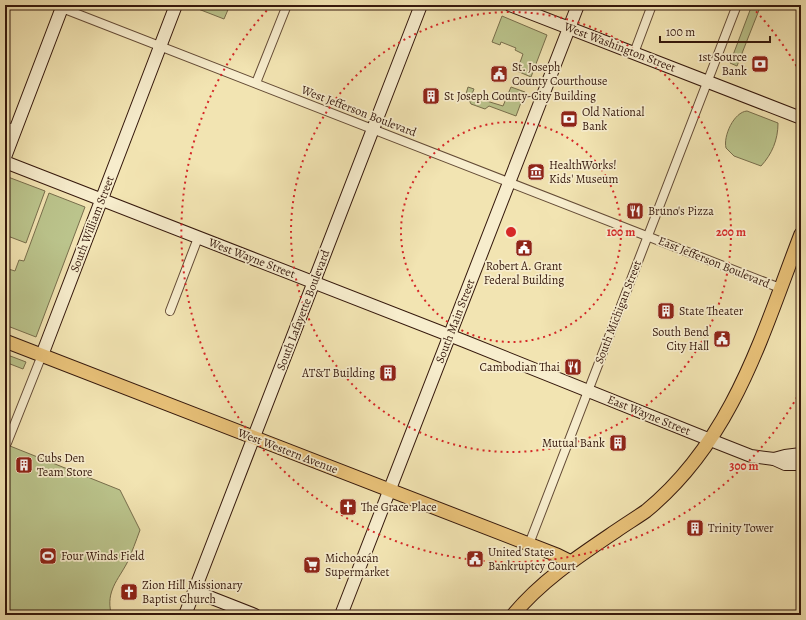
<svg xmlns="http://www.w3.org/2000/svg" width="806" height="620" font-family="Alegreya,serif">
<style>
.green{fill:#bbc48c;stroke:#786e4c}
.lines{fill:none;stroke-linecap:round;stroke-linejoin:round}
.street-casing{stroke:#644b36;stroke-width:10}
.secondary-casing{stroke:#35180c;stroke-width:14}
.primary-casing{stroke:#35180c;stroke-width:15}
.street{stroke:#f7edcd;stroke-width:8}
.secondary{stroke:#f7edcd;stroke-width:12}
.primary{stroke:#e9c279;stroke-width:13}
.ring{fill:none;stroke:#d62828;stroke-width:2;stroke-dasharray:2 4}
.labels{text-anchor:middle;stroke-width:3.5;stroke-linejoin:round;paint-order:stroke}
.street-label{font-size:12px;fill:#35180c;stroke:#f7edcd}
.poi-label{font-size:12px;fill:#35180c;stroke:#f7edcd;text-anchor:start}
.centre{fill:#d62828;stroke:#f7edcd;stroke-width:2}
.ring-label{font-size:12px;text-anchor:middle;font-weight:bold;fill:#d62828;stroke:#f7edcd;stroke-width:3.5;stroke-linejoin:round;paint-order:stroke}
</style>
<rect width="100%" height="100%" fill="#f2e4b2"/>
<filter id="stains"><feTurbulence type="fractalNoise" baseFrequency=".005" numOctaves="4"/><feColorMatrix values="0 0 0 0 .2 0 0 0 0 .09 0 0 0 0 .02 0 0 0 .5 -.17"/></filter>
<radialGradient id="worn" r=".72"><stop offset=".6" stop-color="#630" stop-opacity="0"/><stop offset="1" stop-color="#630" stop-opacity=".3"/></radialGradient>
<g class="green">
<polygon points="188,5 230,5 224,19"/>
<polygon points="752,5 761,5 737,66 730,63"/>
<polygon points="502,16 547,35 531,77 517,71 523,54 515,50 516,48 501,42 500,45 492,42"/>
<polygon points="468,87 474,89 472,94 480,97 480,99 503,106 511,87 525,92 516,116 489,106 485,109 471,104 466,94"/>
<path d="M 747,111 L 778,123 C 778,140 772,154 761,166 L 734,156 L 726,148 C 723,136 734,112 747,111 Z"/>
<polygon points="8,177 45,191 26,243 5,235 5,185"/>
<polygon points="49,193 85,207 36,337 5,325 5,268 15,271 19,260 24,261"/>
<polygon points="5,354 26,362 23,369 5,362"/>
<path d="M 5,444 L 120,490 L 140,530 C 136,541 132,552 127,563 C 118,580 106,591 111,613 L 117,615 L 5,615 Z"/>
</g>
<g class="lines">
<defs>
<g id="street">
<polyline points="62,8 780,288"/>
<polyline points="634,53 652,5"/>
<polyline points="256,83 287,5"/>
<polyline points="5,126 15,130"/>
<polyline points="170,311 198,238"/>
<polyline points="7,443 42,355"/>
<polyline points="529,544 737,5"/>
</g>
<g id="secondary">
<polyline points="510,5 801,118"/>
<polyline points="5,157 63,5"/>
<polyline points="5,162 464,341 718,443 751,456 774,459 785,464 801,464"/>
<polyline points="42,355 176,5"/>
<polyline points="774,459 785,456 801,454"/>
<polyline points="194,591 255,615"/>
<polyline points="185,615 421,5"/>
<polyline points="341,615 578,5"/>
</g>
<g id="primary">
<polyline points="5,341 557,555 571,562"/>
<path d="M 513,615 C 542,580 579,556 616,531 C 626,524 636,518 646,511 C 733,440 762,335 801,234"/>
</g>
</defs>
<use href="#street" class="street-casing"/>
<use href="#secondary" class="secondary-casing"/>
<use href="#primary" class="primary-casing"/>
<use href="#street" class="street"/>
<use href="#secondary" class="secondary"/>
<use href="#primary" class="primary"/>
</g>
<g class="ring">
<circle cx="511" cy="232" r="110"/>
<circle cx="511" cy="232" r="220"/>
<path d="M800 392A330 330 0 1 1 270 7M752 7A330 330 0 0 1 800 72"/>
</g>
<defs>
<symbol id="bank-square" viewBox="-11 -11 22 22"><rect x="-9" y="-9" width="18" height="18" rx="4" fill="#8f2418" stroke="#f7edcd"/><path d="M-6-4H6V4H-6ZM0-2.3a2.3 2.3 0 1 0 0 4.6a2.3 2.3 0 1 0 0-4.6Z" fill="#fff"/></symbol>
<symbol id="civic-square" viewBox="-11 -11 22 22"><rect x="-9" y="-9" width="18" height="18" rx="4" fill="#8f2418" stroke="#f7edcd"/><path d="M-.6-6.5H3V-4.5H.6V-3L4-1V1h2V6H-6V1h2V-1L-.6-3ZM-1.2 2.5V6h2.4V2.5Z" fill="#fff"/></symbol>
<symbol id="building-square" viewBox="-11 -11 22 22"><rect x="-9" y="-9" width="18" height="18" rx="4" fill="#8f2418" stroke="#f7edcd"/><path d="M-4-6H4V6H1V3H-1V6H-4ZM-2.5-4.3h1.7v1.8h-1.7ZM.8-4.3h1.7v1.8H.8ZM-2.5-1h1.7V.8h-1.7ZM.8-1h1.7V.8H.8Z" fill="#fff"/></symbol>
<symbol id="museum-square" viewBox="-11 -11 22 22"><rect x="-9" y="-9" width="18" height="18" rx="4" fill="#8f2418" stroke="#f7edcd"/><path d="M0-6L6-3V-2H-6V-3ZM-5-1h2V3h-2ZM-1-1h2V3h-2ZM3-1h2V3H3ZM-6 4H6V6H-6Z" fill="#fff"/></symbol>
<symbol id="restaurant-square" viewBox="-11 -11 22 22"><rect x="-9" y="-9" width="18" height="18" rx="4" fill="#8f2418" stroke="#f7edcd"/><path d="M-5-6h1v4h1v-4h1v4h1v-4h1v5L-1.5 .5V6h-2V.5L-5-1ZM5-6V6H3V1.5H1.5Q1.5-4 5-6Z" fill="#fff"/></symbol>
<symbol id="church-square" viewBox="-11 -11 22 22"><rect x="-9" y="-9" width="18" height="18" rx="4" fill="#8f2418" stroke="#f7edcd"/><path d="M-1.2-6h2.4v3.5h3.3v2.4h-3.3V6h-2.4V-.1h-3.3v-2.4h3.3Z" fill="#fff"/></symbol>
<symbol id="stadium-square" viewBox="-11 -11 22 22"><rect x="-9" y="-9" width="18" height="18" rx="4" fill="#8f2418" stroke="#f7edcd"/><path d="M0-5a6.5 5 0 1 0 0 10a6.5 5 0 1 0 0-10ZM-3.5-1.8h7v3.6h-7Z" fill="#fff"/></symbol>
<symbol id="supermarket-square" viewBox="-11 -11 22 22"><rect x="-9" y="-9" width="18" height="18" rx="4" fill="#8f2418" stroke="#f7edcd"/><path d="M-6-5.5h2.5l.6 2H6L4.5 2H-2.5L-4.4-4H-6ZM-1.5 3.2a1.3 1.3 0 1 0 .1 0ZM3 3.2a1.3 1.3 0 1 0 .1 0Z" fill="#fff"/></symbol>
</defs>
<g fill-rule="evenodd">
<use href="#bank-square" x="750" y="54" width="20" height="20"/>
<use href="#civic-square" x="489" y="64" width="20" height="20"/>
<use href="#building-square" x="421" y="86" width="20" height="20"/>
<use href="#bank-square" x="559" y="109" width="20" height="20"/>
<use href="#museum-square" x="526" y="162" width="20" height="20"/>
<use href="#restaurant-square" x="625" y="201" width="20" height="20"/>
<use href="#civic-square" x="514" y="238" width="20" height="20"/>
<use href="#building-square" x="656" y="301" width="20" height="20"/>
<use href="#civic-square" x="712" y="329" width="20" height="20"/>
<use href="#restaurant-square" x="563" y="357" width="20" height="20"/>
<use href="#building-square" x="378" y="363" width="20" height="20"/>
<use href="#building-square" x="608" y="433" width="20" height="20"/>
<use href="#building-square" x="14" y="455" width="20" height="20"/>
<use href="#church-square" x="338" y="497" width="20" height="20"/>
<use href="#building-square" x="685" y="518" width="20" height="20"/>
<use href="#stadium-square" x="38" y="546" width="20" height="20"/>
<use href="#civic-square" x="465" y="549" width="20" height="20"/>
<use href="#supermarket-square" x="302" y="555" width="20" height="20"/>
<use href="#church-square" x="119" y="582" width="20" height="20"/>
</g>
<g class="labels">
<g class="street-label">
<text transform="translate(620 47) rotate(21)" y="4">West Washington Street</text>
<text transform="translate(359 111) rotate(21)" y="4">West Jefferson Boulevard</text>
<text transform="translate(92 224) rotate(-69)" y="4">South William Street</text>
<text transform="translate(252 258) rotate(21)" y="4">West Wayne Street</text>
<text transform="translate(714 262) rotate(22)" y="4">East Jefferson Boulevard</text>
<text transform="translate(303 310) rotate(-69)" y="4">South Lafayette Boulevard</text>
<text transform="translate(618 312) rotate(-69)" y="4">South Michigan Street</text>
<text transform="translate(455 321) rotate(-69)" y="4">South Main Street</text>
<text transform="translate(649 415) rotate(22)" y="4">East Wayne Street</text>
<text transform="translate(288 451) rotate(21)" y="4">West Western Avenue</text>
</g>
<g class="poi-label">
<text x="747" y="61" text-anchor="end">1st Source<tspan x="747" dy="14">Bank</tspan></text>
<text x="512" y="71">St. Joseph<tspan x="512" dy="14">County Courthouse</tspan></text>
<text x="444" y="100">St Joseph County-City Building</text>
<text x="582" y="116">Old National<tspan x="582" dy="14">Bank</tspan></text>
<text x="549" y="169">HealthWorks!<tspan x="549" dy="14">Kids' Museum</tspan></text>
<text x="648" y="215">Bruno's Pizza</text>
<text x="524" y="270" text-anchor="middle">Robert A. Grant<tspan x="524" dy="14">Federal Building</tspan></text>
<text x="679" y="315">State Theater</text>
<text x="709" y="336" text-anchor="end">South Bend<tspan x="709" dy="14">City Hall</tspan></text>
<text x="560" y="371" text-anchor="end">Cambodian Thai</text>
<text x="375" y="377" text-anchor="end">AT&amp;T Building</text>
<text x="605" y="447" text-anchor="end">Mutual Bank</text>
<text x="37" y="462">Cubs Den<tspan x="37" dy="14">Team Store</tspan></text>
<text x="361" y="511">The Grace Place</text>
<text x="708" y="532">Trinity Tower</text>
<text x="488" y="556">United States<tspan x="488" dy="14">Bankruptcy Court</tspan></text>
<text x="61" y="560">Four Winds Field</text>
<text x="325" y="562">Michoacán<tspan x="325" dy="14">Supermarket</tspan></text>
<text x="142" y="589">Zion Hill Missionary<tspan x="142" dy="14">Baptist Church</tspan></text>
</g>
</g>
<circle cx="511" cy="232" r="6" class="centre"/>
<g class="ring-label">
<text x="621" y="236">100 m</text>
<text x="731" y="236">200 m</text>
<text x="744" y="470">300 m</text>
</g>
<rect width="806" height="620" fill="none" stroke="#f2e4b2" stroke-width="20"/>
<rect x="6" y="6" width="794" height="608" fill="none" stroke="#35180c" stroke-width="2"/>
<rect x="10" y="10" width="786" height="600" fill="none" stroke="#35180c"/>
<path d="M660 36v6h110v-6" fill="none" stroke="#35180c" stroke-width="2"/>
<text x="666" y="36" font-size="12" fill="#35180c" stroke="#f7edcd" stroke-width="3" paint-order="stroke">100 m</text>
<rect width="100%" height="100%" filter="url(#stains)"/>
<rect width="100%" height="100%" fill="url(#worn)"/>
</svg>
